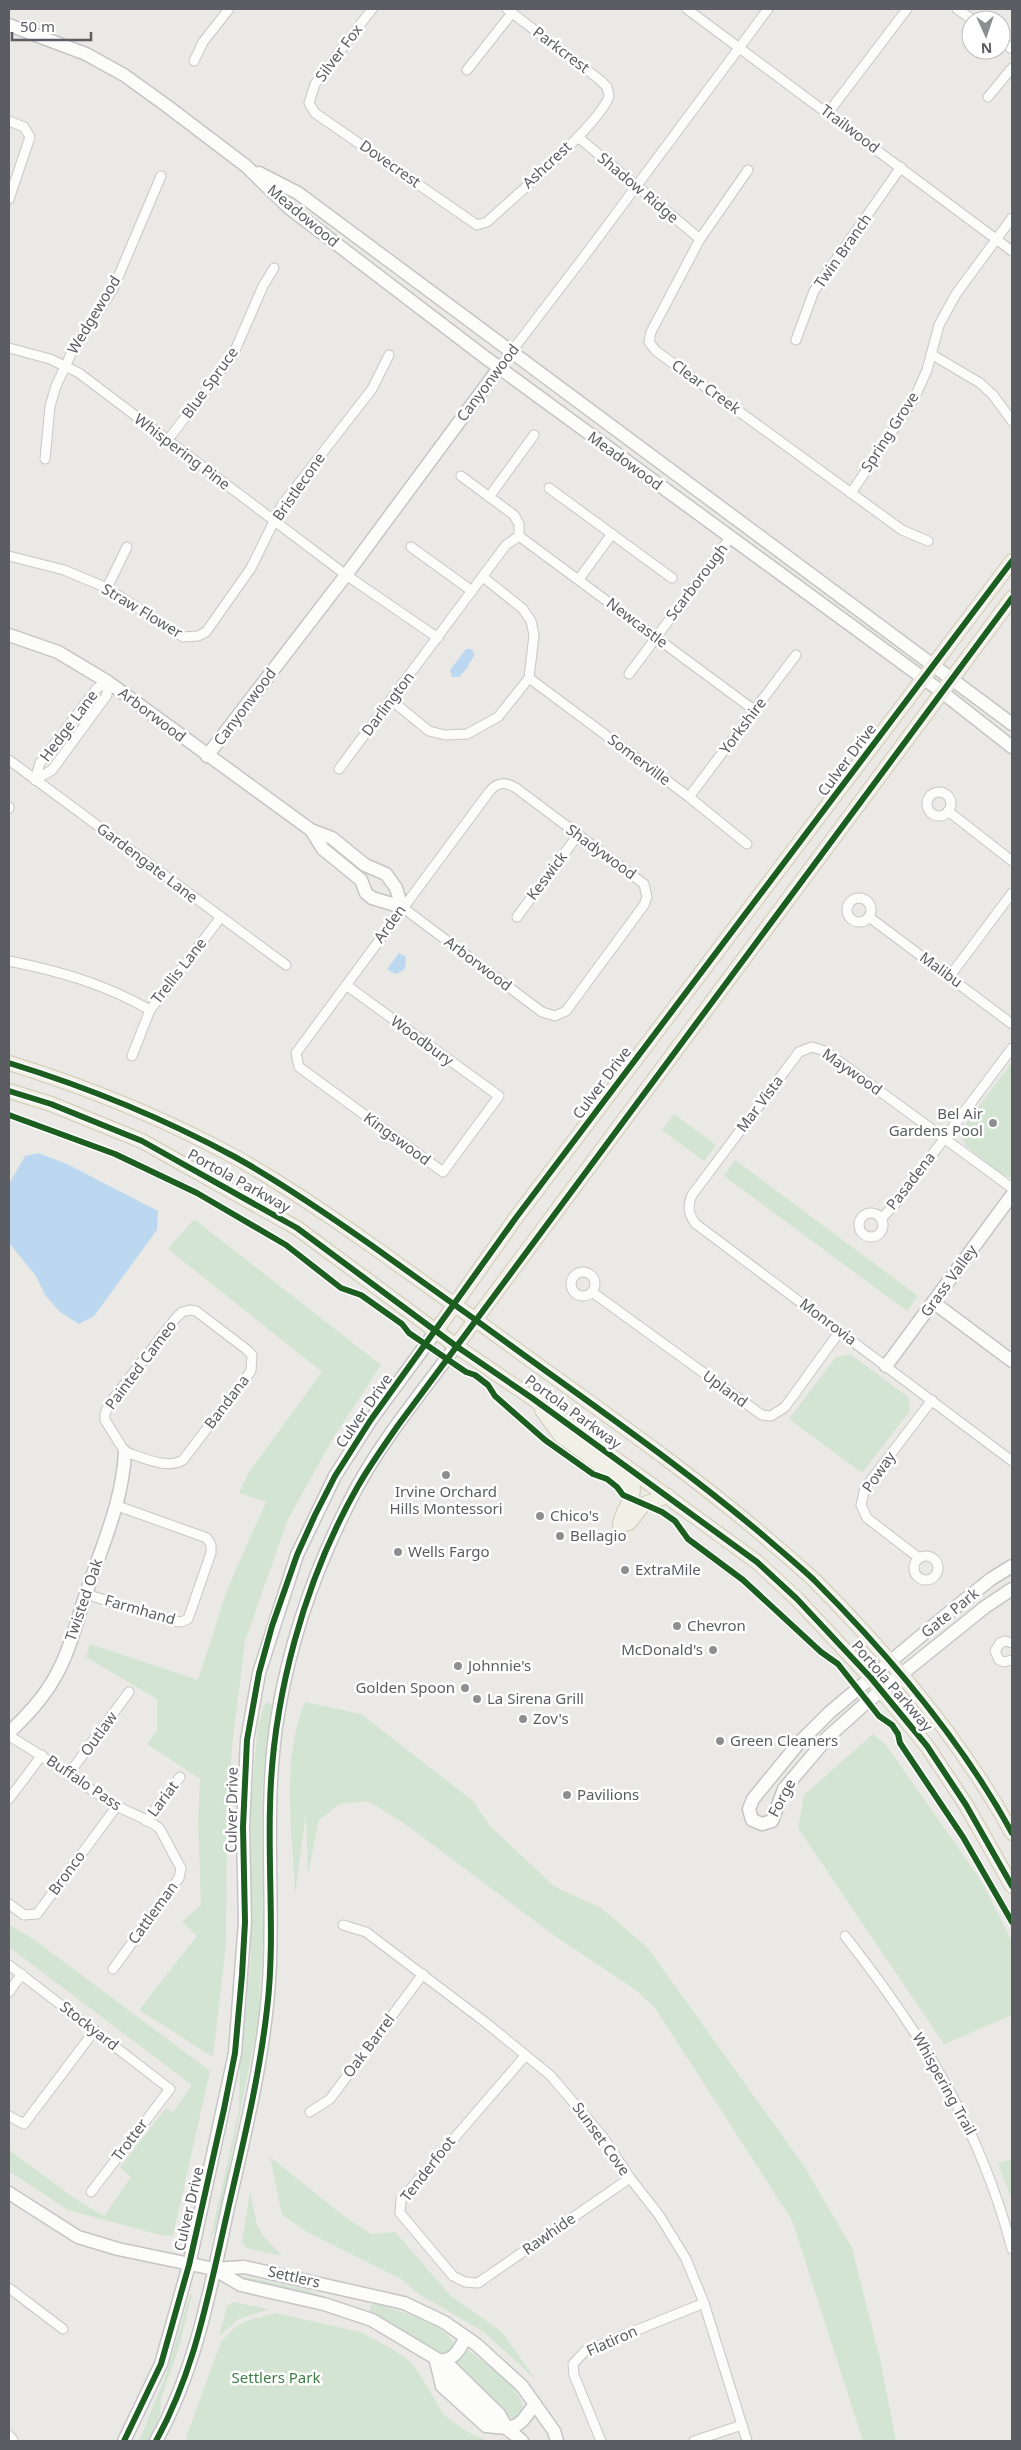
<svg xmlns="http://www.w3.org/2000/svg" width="1021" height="2450" font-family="'Noto Sans',sans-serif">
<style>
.green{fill:#d3e5d2}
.water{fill:#bcd8f0}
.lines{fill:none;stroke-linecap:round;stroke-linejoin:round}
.street-casing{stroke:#c7c7c7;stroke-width:11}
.secondary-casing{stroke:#c5c5c6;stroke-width:15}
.primary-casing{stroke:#d0cab5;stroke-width:16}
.street{stroke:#fcfcfb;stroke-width:9}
.secondary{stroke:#fcfcfb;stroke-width:12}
.primary{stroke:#f1f0e7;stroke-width:14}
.cycleway-casing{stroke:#fff;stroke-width:9}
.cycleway{stroke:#1b5e20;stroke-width:6}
.poi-dot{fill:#8d8e90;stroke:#fff;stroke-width:2}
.labels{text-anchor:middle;stroke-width:5;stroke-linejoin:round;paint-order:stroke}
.street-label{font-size:15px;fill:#5b5d62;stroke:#fff}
.poi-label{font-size:15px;fill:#5b5d62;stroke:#fff;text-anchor:start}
.park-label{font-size:15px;fill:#3d7e44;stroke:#fff}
</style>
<rect width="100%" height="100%" fill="#eae9e5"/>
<g class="green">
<polygon points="1012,1062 1012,1178 1001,1174 966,1146 961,1137 964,1126"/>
<polygon points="674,1114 716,1145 704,1161 662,1130"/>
<polygon points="735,1160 918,1296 907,1311 724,1176"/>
<polygon points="194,1219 381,1365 332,1440 288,1519 245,1641 233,1738 227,1815 226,1945 213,2057 139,2010 197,1936 182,1922 201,1905 198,1821 200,1779 147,1744 157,1730 157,1699 86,1657 90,1644 198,1680 227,1590 266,1502 239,1493 249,1472 322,1372 168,1249"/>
<polygon points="850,1354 908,1397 910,1411 862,1473 789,1419 836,1357"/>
<polygon points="268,1702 272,1705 262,1792 263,1937 258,2021 220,2215 210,2241 239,2110 240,2064 251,1957 251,1806 254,1767 258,1726 264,1705"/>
<path d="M 305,1702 L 361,1714 L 473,1801 L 490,1826 L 555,1887 L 601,1908 L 647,1947 L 804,2166 L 852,2248 L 880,2359 L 896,2441 L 863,2441 L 792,2220 L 655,2008 L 636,1990 L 552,1934 L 405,1824 L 368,1801 L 340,1804 L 319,1820 L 308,1874 L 306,1813 L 295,1895 C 293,1832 280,1762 305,1702 Z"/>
<polygon points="873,1734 886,1745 982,1882 1012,1942 1012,2015 944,2044 798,1828 804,1795"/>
<polygon points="9,1925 32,1938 210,2071 173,2236 160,2235 68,2210 9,2171 9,2150 74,2198 104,2216 131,2177 120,2167 166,2108 173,2112 192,2085 9,1947"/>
<polygon points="270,2157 345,2217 371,2234 395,2232 451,2296 502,2332 535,2379 484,2332 417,2293 403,2280 307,2232 282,2215"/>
<polygon points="1012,2159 1012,2200 998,2163"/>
<polygon points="250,2192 257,2225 263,2236 282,2256 246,2248 242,2242"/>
<polygon points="237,2275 308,2290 330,2299 258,2284"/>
<polygon points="190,2294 192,2295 179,2347 161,2399 160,2415 149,2441 139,2441 167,2372"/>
<polygon points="233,2302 269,2309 239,2319 219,2336 227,2306"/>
<path d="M 378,2304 C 396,2310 453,2327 455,2347 L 448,2354 L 441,2354 L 370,2312 L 370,2305 Z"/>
<polygon points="276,2313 360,2332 389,2347 406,2358 417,2370 444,2415 466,2431 487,2441 189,2441 186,2438 221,2342 233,2329 246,2321"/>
<path d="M 465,2348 C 478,2357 548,2407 514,2419 L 505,2414 L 455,2364 Z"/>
</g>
<g class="water">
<path d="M 466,649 L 471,649 C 478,654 472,659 468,665 L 469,666 L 459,677 L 452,677 L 450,670 Z"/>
<path d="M 399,953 L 406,957 C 405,968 407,970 395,974 L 387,969 Z"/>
<polygon points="38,1153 67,1164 158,1211 157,1230 94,1316 79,1324 60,1312 45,1295 36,1276 9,1243 9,1184 25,1156"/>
</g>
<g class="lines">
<defs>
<g id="street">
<path d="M 372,9 L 315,84 L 309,103 L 315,113 L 477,225 L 487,222 C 512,199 601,123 609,96 L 607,87 L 600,80 L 507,9"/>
<polyline points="687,9 1012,251"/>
<polyline points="957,9 973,20"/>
<polyline points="1001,41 1012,49"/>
<polyline points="194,61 203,42 229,9"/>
<polyline points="467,70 512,13"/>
<polyline points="988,97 1012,68"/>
<polyline points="828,113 907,9"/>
<polyline points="9,121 24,127 30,137 9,199"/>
<polyline points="578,137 700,239"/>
<polyline points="748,170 700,239 651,332 649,342 656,351 902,530 928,541"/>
<polyline points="796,340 814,291 901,167"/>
<polyline points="9,348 50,359 79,373 346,575 438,638"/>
<polyline points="931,354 980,383 993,395 1012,421"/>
<polyline points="499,368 586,254 768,9"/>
<polyline points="167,441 233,355 263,286 274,268"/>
<polyline points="45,459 50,406 56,386 71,354 113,289 161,176"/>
<polyline points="461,476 514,515 519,524 519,536"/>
<polyline points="549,488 672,578"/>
<polyline points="851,493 914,399 927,370 939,325 956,294 1012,218"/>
<polyline points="489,497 534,435"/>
<polyline points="519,536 754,710"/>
<polyline points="411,547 472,591"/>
<polyline points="9,556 64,570 107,588 183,637 198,636 206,632 251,568 282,505 372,389 389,355"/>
<polyline points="579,579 612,534"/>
<polyline points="107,588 127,547"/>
<polyline points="629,674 730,538"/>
<polyline points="529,678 689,797 747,844"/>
<polyline points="391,700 429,731 445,735 467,734 498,717 529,678 534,635 531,621 523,609 483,577"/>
<polyline points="9,760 286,965"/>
<polyline points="339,769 506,545 519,536"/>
<polyline points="35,780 52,770 107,695 108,682"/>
<polyline points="35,780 40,763 97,688 108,682"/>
<circle cx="939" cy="804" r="12"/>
<polyline points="689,797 796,655"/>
<polyline points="9,808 9,807"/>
<polyline points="948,811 1012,861"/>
<circle cx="859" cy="910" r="12"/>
<polyline points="517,917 578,835"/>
<polyline points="869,917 1012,1024"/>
<path d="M 9,961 C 59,971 105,984 150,1010"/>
<polyline points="950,976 1012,893"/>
<path d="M 346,985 L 499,1096 L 443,1172 L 299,1067 L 296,1053 L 489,792 C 497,782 505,781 516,788 L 644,884 L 647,897 L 644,905 L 566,1011 L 555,1016 L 542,1012 L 402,907"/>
<polyline points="132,1056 150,1010 221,917"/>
<path d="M 1012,1188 L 825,1051 L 812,1047 L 799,1052 L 692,1195 C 687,1206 688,1215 696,1224 L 1012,1461"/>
<circle cx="871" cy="1225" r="12"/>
<polyline points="881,1219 896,1203 1012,1048"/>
<circle cx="583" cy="1284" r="12"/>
<polyline points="592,1292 762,1415 771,1416 785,1407 840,1331"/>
<path d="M 190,1310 L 196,1311 L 246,1349 L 252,1355 L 251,1371 L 183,1460 C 167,1470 142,1457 125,1452 L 105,1420 L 105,1414 L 109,1404 L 176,1318 L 182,1312 Z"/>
<circle cx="926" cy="1568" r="12"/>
<polyline points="919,1558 867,1518 861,1505 865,1488 932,1400"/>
<polyline points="86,1594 171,1621 181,1622 188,1619 211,1553 211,1545 207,1538 115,1505"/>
<polyline points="1012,1643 1005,1641 1000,1643 995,1651 999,1660 1004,1662 1012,1660"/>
<path d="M 9,1736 C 46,1757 79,1783 115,1805 C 129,1813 147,1818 159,1828 C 161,1830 177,1862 181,1868 L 179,1878 L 113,1969"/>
<polyline points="68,1775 129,1692"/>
<polyline points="9,1799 42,1755"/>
<polyline points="146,1821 180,1777"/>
<polyline points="9,1904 24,1915 37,1914 117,1806"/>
<polyline points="343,1925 366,1932 485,2022 550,2075 603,2137 630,2178 659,2215 686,2259 704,2303 747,2441"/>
<path d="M 845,1936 C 922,2034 980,2127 1012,2249"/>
<polyline points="9,1965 170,2089 91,2192"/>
<polyline points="9,1992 22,1974"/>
<polyline points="525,2056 401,2200 400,2213 453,2276 465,2282 478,2283 630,2178"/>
<polyline points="310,2112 330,2099 423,1974"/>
<polyline points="9,2116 24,2124 95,2030"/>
<polyline points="9,2288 63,2329"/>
<polyline points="9,2435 13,2440"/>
<polyline points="601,2441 574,2375 573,2364 585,2351 704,2303"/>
<polyline points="694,2441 742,2425"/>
</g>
<g id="secondary">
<polyline points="9,25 86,54 124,75 167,106 246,166 288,207 486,358 942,692 1012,747"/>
<polyline points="259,173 298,193 1012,724"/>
<polyline points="9,635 58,652 108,682 311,830 332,838 365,865 386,874 396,888 402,907"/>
<polyline points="207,756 346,575 499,368"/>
<polyline points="311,830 323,849 361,880 366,893 372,898 402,907"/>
<polyline points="933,1302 1012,1361"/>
<polyline points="886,1366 1012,1195"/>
<polyline points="1012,1566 991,1579 946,1615 830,1712 798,1744 753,1799 749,1809 752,1820 762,1824 772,1821 784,1789 828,1737 867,1702 985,1607 1012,1589"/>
<path d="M 9,1733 C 26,1716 43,1699 55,1677 C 70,1651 77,1620 87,1591 C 102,1546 123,1500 125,1452"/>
<polyline points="9,2193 78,2237 118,2249 214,2269 244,2267 404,2303 444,2322 477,2345 522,2386 554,2431 557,2441"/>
<polyline points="214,2269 241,2285 324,2304 372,2320 452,2368 499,2414 507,2428"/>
<polyline points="436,2361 442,2386 486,2426 507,2428 517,2425 523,2420 535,2404"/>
<path d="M 436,2361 C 454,2361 458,2352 466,2337"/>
<path d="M 440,2367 C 461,2398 495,2417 522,2441"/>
<polyline points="124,2441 161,2364 189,2265 235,2053 245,1922 243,1827 247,1740 259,1673 297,1555 335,1476 370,1421 436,1331"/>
<path d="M 156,2441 C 197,2367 211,2285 229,2203 C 247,2125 267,2044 270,1963 C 273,1880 264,1796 278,1714 C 291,1636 319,1559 356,1489 C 383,1439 422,1392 456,1346"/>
</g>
<g id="primary">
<path d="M 9,1063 C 87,1087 163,1118 235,1157 C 282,1183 327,1214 371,1245 C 423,1282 476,1320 528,1358 C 608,1416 690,1473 765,1537 C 781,1551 798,1565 814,1580 C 888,1654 962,1741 1012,1833"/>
<polyline points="9,1091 51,1104 142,1141 297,1228 456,1346 532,1398 757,1562 797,1599 871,1678 927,1746 966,1805 1012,1886"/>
<polyline points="436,1331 515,1219 1012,561"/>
<polyline points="456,1346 1012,598"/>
<path d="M 542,1410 L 561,1436 L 633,1488 C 633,1503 621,1510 620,1525 L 629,1523 L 644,1504 L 668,1496"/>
</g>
</defs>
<use href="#street" class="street-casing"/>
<use href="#secondary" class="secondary-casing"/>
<use href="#primary" class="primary-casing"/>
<use href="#street" class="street"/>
<use href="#secondary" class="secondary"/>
<use href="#primary" class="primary"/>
<defs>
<g id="cycleway">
<path d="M 9,1063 C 87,1087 163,1118 235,1157 C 282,1183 327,1214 371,1245 C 423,1282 476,1320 528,1358 C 608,1416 690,1473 765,1537 C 781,1551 798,1565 814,1580 C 888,1654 962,1741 1012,1833"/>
<polyline points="9,1091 51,1104 142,1141 297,1228 456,1346 532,1398 757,1562 797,1599 871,1678 927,1746 966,1805 1012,1886"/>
<polyline points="9,1115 115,1154 197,1193 286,1245 341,1288 361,1295 402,1324 409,1333 466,1372 475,1375 488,1385 495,1396 545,1440 593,1474 607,1479 617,1487 623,1495 662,1512 675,1521 688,1539 743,1580 821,1652 838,1664 879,1716 892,1725 898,1734 900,1743 963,1837 1012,1922"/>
<polyline points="124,2441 161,2364 189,2265 224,2109 235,2053 242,1975 245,1922 243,1827 247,1740 259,1673 272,1626 297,1555 315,1515 335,1476 370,1421 515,1219 1012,561"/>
<path d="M 156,2441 C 191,2377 204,2315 220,2245 C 237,2167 258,2089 267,2009 C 275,1943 268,1874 270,1807 C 272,1699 304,1580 358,1486 C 370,1465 385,1444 399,1424 L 1012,598"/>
</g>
</defs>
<use href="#cycleway" class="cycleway-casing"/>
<use href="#cycleway" class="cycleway"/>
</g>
<g class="poi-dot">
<circle cx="993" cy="1123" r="5"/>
<circle cx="446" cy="1475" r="5"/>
<circle cx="540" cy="1516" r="5"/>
<circle cx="560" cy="1536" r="5"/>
<circle cx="398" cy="1552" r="5"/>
<circle cx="625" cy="1570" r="5"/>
<circle cx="677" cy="1626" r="5"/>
<circle cx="713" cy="1650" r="5"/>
<circle cx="458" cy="1666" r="5"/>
<circle cx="465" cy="1688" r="5"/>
<circle cx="477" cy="1699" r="5"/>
<circle cx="523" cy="1719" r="5"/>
<circle cx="720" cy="1741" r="5"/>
<circle cx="567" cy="1795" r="5"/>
</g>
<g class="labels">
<g class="street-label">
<text transform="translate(561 50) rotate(37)" y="5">Parkcrest</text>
<text transform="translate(339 53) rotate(-53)" y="5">Silver Fox</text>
<text transform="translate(850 129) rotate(37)" y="5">Trailwood</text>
<text transform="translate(390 164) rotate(35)" y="5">Dovecrest</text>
<text transform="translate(547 165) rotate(-43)" y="5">Ashcrest</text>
<text transform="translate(638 188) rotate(40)" y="5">Shadow Ridge</text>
<text transform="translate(303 216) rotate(40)" y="5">Meadowood</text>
<text transform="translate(843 251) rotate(-55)" y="5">Twin Branch</text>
<text transform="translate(94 315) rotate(-59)" y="5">Wedgewood</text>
<text transform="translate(210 383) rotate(-54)" y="5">Blue Spruce</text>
<text transform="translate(488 383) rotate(-53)" y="5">Canyonwood</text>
<text transform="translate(706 387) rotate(36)" y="5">Clear Creek</text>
<text transform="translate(890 432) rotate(-57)" y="5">Spring Grove</text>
<text transform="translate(182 452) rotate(37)" y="5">Whispering Pine</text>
<text transform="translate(625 461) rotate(36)" y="5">Meadowood</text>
<text transform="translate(299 487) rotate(-55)" y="5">Bristlecone</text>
<text transform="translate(697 582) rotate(-53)" y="5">Scarborough</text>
<text transform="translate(142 611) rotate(31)" y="5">Straw Flower</text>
<text transform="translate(637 623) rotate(37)" y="5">Newcastle</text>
<text transform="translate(388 704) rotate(-53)" y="5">Darlington</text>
<text transform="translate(245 707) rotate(-53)" y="5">Canyonwood</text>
<text transform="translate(152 715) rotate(37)" y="5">Arborwood</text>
<text transform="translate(69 726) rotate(-53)" y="5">Hedge Lane</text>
<text transform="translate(743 726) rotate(-53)" y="5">Yorkshire</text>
<text transform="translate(639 760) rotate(37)" y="5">Somerville</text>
<text transform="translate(847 760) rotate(-53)" y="5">Culver Drive</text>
<text transform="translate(601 852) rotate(36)" y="5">Shadywood</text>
<text transform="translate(147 863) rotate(37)" y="5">Gardengate Lane</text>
<text transform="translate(547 876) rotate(-53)" y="5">Keswick</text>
<text transform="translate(390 924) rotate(-54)" y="5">Arden</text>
<text transform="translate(478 964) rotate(37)" y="5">Arborwood</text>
<text transform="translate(941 970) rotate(36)" y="5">Malibu</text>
<text transform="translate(179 971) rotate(-52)" y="5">Trellis Lane</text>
<text transform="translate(422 1041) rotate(36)" y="5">Woodbury</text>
<text transform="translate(852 1072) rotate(35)" y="5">Maywood</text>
<text transform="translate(602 1083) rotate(-53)" y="5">Culver Drive</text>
<text transform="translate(760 1104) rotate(-53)" y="5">Mar Vista</text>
<text transform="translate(397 1139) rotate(36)" y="5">Kingswood</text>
<text transform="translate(239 1181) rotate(29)" y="5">Portola Parkway</text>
<text transform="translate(911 1181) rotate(-52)" y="5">Pasadena</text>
<text transform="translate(949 1281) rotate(-54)" y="5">Grass Valley</text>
<text transform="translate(828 1322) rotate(37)" y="5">Monrovia</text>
<text transform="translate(141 1365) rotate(-53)" y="5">Painted Cameo</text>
<text transform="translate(725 1389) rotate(36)" y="5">Upland</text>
<text transform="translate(227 1402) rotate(-53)" y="5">Bandana</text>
<text transform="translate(364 1411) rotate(-55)" y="5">Culver Drive</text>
<text transform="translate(573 1412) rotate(36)" y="5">Portola Parkway</text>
<text transform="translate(879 1472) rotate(-55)" y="5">Poway</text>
<text transform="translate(84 1600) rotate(-71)" y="5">Twisted Oak</text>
<text transform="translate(140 1610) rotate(16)" y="5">Farmhand</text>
<text transform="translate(950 1613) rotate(-39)" y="5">Gate Park</text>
<text transform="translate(892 1686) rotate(49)" y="5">Portola Parkway</text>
<text transform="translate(99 1734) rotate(-54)" y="5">Outlaw</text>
<text transform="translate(84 1783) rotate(34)" y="5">Buffalo Pass</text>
<text transform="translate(782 1798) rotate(-62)" y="5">Forge</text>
<text transform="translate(163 1799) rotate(-53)" y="5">Lariat</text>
<text transform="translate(232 1810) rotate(-89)" y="5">Culver Drive</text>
<text transform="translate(67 1873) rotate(-54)" y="5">Bronco</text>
<text transform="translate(153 1913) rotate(-54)" y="5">Cattleman</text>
<text transform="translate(89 2026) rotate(38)" y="5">Stockyard</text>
<text transform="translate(369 2046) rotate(-53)" y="5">Oak Barrel</text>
<text transform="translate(944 2084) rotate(61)" y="5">Whispering Trail</text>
<text transform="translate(601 2139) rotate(54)" y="5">Sunset Cove</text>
<text transform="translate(130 2140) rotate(-53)" y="5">Trotter</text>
<text transform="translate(428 2169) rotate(-52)" y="5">Tenderfoot</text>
<text transform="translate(189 2209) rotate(-77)" y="5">Culver Drive</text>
<text transform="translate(549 2234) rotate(-35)" y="5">Rawhide</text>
<text transform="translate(294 2277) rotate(13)" y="5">Settlers</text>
<text transform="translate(612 2341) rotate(-24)" y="5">Flatiron</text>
</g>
<g class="poi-label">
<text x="983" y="1119" text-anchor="end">Bel Air<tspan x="983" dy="17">Gardens Pool</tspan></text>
<text x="446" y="1497" text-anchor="middle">Irvine Orchard<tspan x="446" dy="17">Hills Montessori</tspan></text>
<text x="550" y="1521">Chico's</text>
<text x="570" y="1541">Bellagio</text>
<text x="408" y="1557">Wells Fargo</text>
<text x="635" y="1575">ExtraMile</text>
<text x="687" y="1631">Chevron</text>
<text x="703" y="1655" text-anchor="end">McDonald's</text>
<text x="468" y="1671">Johnnie's</text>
<text x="455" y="1693" text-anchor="end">Golden Spoon</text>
<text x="487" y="1704">La Sirena Grill</text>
<text x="533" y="1724">Zov's</text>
<text x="730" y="1746">Green Cleaners</text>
<text x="577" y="1800">Pavilions</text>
</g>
<g class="park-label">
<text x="276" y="2383">Settlers Park</text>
</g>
</g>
<rect width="1021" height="2450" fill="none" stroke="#5b5d62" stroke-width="20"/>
<g transform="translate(986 35) rotate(177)"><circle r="24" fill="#ffffff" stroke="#bdbec0"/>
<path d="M0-4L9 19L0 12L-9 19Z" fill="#8d8e90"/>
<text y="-8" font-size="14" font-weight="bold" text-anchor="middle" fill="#5b5d62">N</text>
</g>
<path d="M12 32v8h79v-8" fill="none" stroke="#5b5d62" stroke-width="2.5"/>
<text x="20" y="32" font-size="15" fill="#5b5d62" stroke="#ffffff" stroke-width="4" paint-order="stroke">50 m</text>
</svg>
